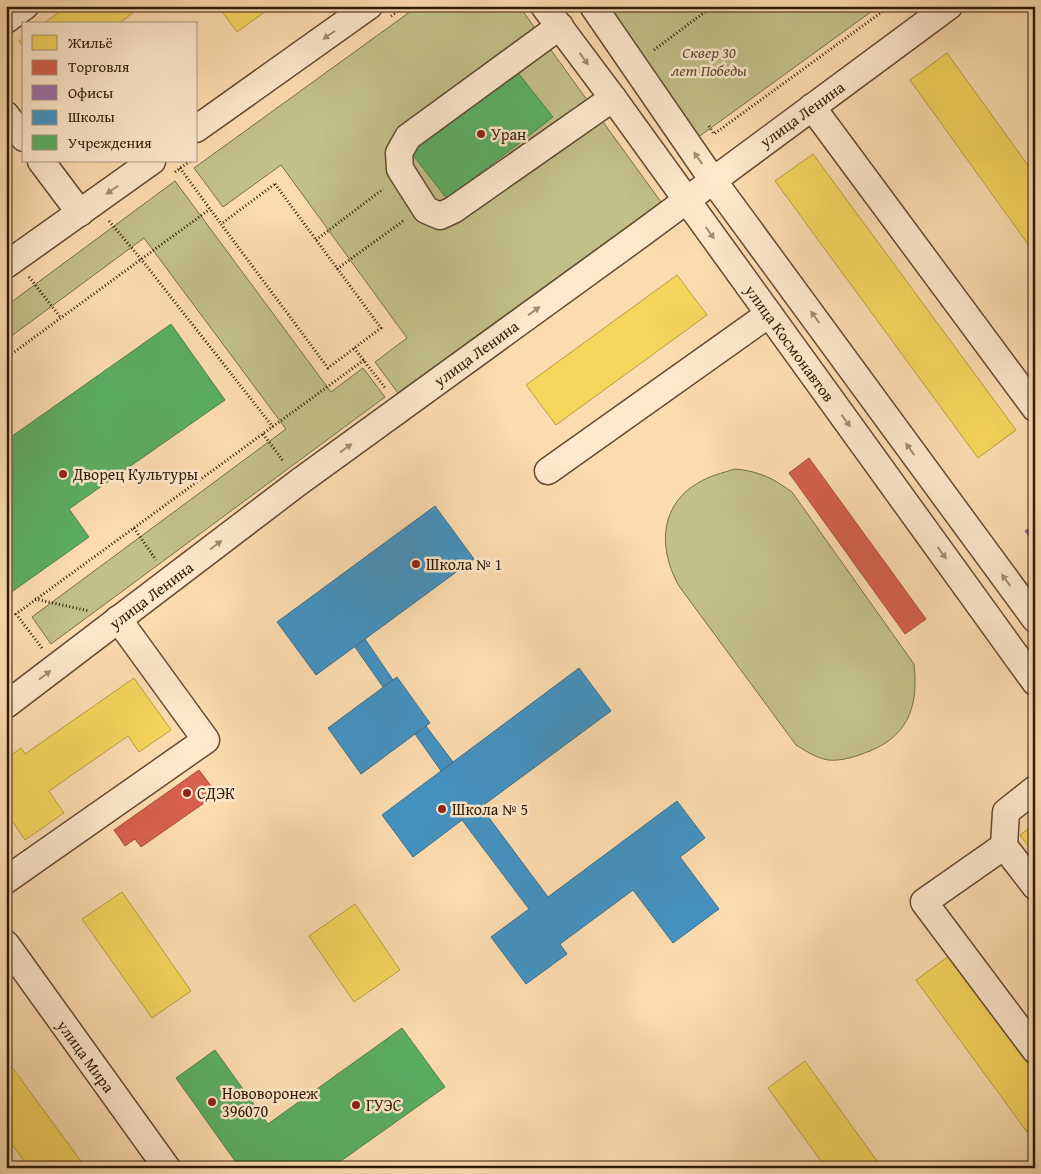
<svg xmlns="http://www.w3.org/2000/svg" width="1041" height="1174" font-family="'Gentium Book Plus',serif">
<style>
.green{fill:#c3bf88;stroke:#786d48}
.homes{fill:#f6d55c;stroke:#ba9d42}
.shops{fill:#d6604d;stroke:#a44b38}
.offices{fill:#9970ab;stroke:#79567a}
.schools{fill:#4393c3;stroke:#3d6f8b}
.public{fill:#5aae61;stroke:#4d8246}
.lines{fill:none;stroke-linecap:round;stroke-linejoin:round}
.minor-casing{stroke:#624b31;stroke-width:29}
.path{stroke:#2e1b07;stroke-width:3;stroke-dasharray:1 2.5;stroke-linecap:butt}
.minor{stroke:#fde8cb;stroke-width:26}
.oneway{fill:#a08c73}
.poi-dot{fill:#8f2418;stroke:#fde8cb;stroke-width:2}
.labels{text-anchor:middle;stroke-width:5;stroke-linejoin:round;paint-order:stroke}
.park-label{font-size:16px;font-style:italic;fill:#5b4c2e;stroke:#fde8cb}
.street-label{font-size:16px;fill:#2e1b07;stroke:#fde8cb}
.poi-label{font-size:16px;fill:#2e1b07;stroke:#fde8cb;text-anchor:start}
</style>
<rect width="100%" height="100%" fill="#fcdcaf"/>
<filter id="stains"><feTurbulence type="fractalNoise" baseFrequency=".004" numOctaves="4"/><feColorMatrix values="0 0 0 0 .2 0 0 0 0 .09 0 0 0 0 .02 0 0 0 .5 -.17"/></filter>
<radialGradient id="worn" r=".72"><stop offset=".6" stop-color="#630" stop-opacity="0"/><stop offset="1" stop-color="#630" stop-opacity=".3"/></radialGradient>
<g class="green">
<polygon points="418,6 519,6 661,202 398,393 375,362 407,338 281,165 223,207 194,168"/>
<polygon points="602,6 879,6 697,138"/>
<polygon points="175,181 331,392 363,368 385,397 51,644 32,617 286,429 144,238 6,340 6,306"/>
<path d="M 735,469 C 758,471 773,478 792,492 L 914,664 C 919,709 907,739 862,754 C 851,758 840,761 828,760 C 816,758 806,751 796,745 L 679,586 C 659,551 658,506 698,483 C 709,476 722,473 735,469 Z"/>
</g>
<g class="homes">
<polygon points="67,6 142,6 118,24 43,24"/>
<polygon points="218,6 273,6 237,32"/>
<polygon points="24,38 24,48 19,41"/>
<polygon points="947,53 1035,175 1035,254 910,80"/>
<polygon points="813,154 1016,430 978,458 775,181"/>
<polygon points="677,275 707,315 556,425 526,385"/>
<polygon points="134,678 171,730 139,752 128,736 49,791 64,813 25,840 6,812 6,759 21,748 25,754"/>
<polygon points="1035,824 1035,855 1020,835"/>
<polygon points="122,892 191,991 152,1018 82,919"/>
<polygon points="355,904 400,970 354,1002 309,936"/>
<polygon points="949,956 1035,1073 1035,1126 1027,1132 916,980"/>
<polygon points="6,1059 86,1168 29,1168 6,1136"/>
<polygon points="805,1061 882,1168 826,1168 768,1088"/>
<polygon points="659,1162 664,1168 651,1168"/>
</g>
<g class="shops">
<polygon points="809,458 926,619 905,634 789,473"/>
<polygon points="199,770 217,794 141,847 135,839 125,846 114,830"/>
</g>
<polygon class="offices" points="1035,525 1035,545 1025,531"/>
<g class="schools">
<polygon points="435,506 474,559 316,675 277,622"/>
<polygon points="365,639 393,680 383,687 355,647"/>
<polygon points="579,668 611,711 481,807 548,897 677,801 705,838 680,857 719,909 673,943 633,890 560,944 567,954 526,984 491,937 529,909 462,820 413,857 382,815"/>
<polygon points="397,677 430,723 361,774 328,728"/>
<polygon points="426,726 453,762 441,771 415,734"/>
</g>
<g class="public">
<polygon points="515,69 553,117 447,199 409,150"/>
<polygon points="171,324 225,400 69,509 89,537 6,596 6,436 8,439"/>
<polygon points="402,1028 445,1087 331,1168 240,1168 176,1078 215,1050 268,1124"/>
</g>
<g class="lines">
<defs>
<g id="minor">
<polyline points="544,6 613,98 1035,682"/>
<polyline points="593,6 712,179 1035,619"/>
<polyline points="6,20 25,6"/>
<polyline points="560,26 408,137 399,153 400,169 426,210 440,216 453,210 613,98"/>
<polyline points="812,107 1035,408"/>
<polyline points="6,115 24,138"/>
<polyline points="196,129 369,6"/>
<polyline points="41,161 80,213"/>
<polyline points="6,265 152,161"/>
<polyline points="548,471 769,314"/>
<polyline points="6,705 299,482 641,234 949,6"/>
<polyline points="1035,789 1006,812 1004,846 1035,886"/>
<polyline points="1004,846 924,902 1035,1050"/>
<polyline points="6,880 206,740 118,619"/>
<polyline points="6,944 167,1168"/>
</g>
</defs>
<use href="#minor" class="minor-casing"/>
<g class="path">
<polyline points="391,16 405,6"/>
<polyline points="654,50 713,6"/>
<polyline points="709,126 714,134 890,6"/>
<polyline points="180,168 221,224"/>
<polyline points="175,172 190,161"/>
<polygon points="275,184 381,328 328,368 221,224"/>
<polyline points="109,221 141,259 273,427"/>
<polyline points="316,240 383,189"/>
<polyline points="337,269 403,221"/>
<polyline points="29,277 61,318"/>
<polyline points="354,348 386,389"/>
<polyline points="6,358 210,209"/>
<polyline points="263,434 284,462"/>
<polyline points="134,528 156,560"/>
<polyline points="35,599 89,611"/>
<polyline points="42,648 16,614 364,360"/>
</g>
<use href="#minor" class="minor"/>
</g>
<defs><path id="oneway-solid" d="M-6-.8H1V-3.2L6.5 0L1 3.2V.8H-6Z" transform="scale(1.25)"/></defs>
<g class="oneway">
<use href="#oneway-solid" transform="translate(329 35) rotate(145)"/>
<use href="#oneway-solid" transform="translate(584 59) rotate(54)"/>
<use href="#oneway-solid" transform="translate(698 158) rotate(-125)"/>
<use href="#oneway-solid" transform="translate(112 190) rotate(145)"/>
<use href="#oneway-solid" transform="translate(710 233) rotate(54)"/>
<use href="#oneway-solid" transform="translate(534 311) rotate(-36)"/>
<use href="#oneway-solid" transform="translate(815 317) rotate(-126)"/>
<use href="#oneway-solid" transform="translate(846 421) rotate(54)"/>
<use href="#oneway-solid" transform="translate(346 448) rotate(-36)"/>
<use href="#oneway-solid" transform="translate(910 449) rotate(-126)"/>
<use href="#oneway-solid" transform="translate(216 545) rotate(-37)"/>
<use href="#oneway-solid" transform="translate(942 553) rotate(54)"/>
<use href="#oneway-solid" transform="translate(1006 580) rotate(-126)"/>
<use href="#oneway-solid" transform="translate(45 675) rotate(-37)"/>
</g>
<g class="poi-dot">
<circle cx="481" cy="134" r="5"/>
<circle cx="63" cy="474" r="5"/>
<circle cx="416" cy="564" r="5"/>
<circle cx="187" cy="793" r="5"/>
<circle cx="442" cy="809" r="5"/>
<circle cx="212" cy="1102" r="5"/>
<circle cx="356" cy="1105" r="5"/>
</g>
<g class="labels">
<g class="park-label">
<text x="709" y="58">Сквер 30<tspan x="709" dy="18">лет Победы</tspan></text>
</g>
<g class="street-label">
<text transform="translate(802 114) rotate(-36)" y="6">улица Ленина</text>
<text transform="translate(790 343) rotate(54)" y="6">улица Космонавтов</text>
<text transform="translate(476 353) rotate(-36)" y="6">улица Ленина</text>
<text transform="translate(151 595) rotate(-37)" y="6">улица Ленина</text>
<text transform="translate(86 1056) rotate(54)" y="6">улица Мира</text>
</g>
<g class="poi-label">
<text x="491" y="140">Уран</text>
<text x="73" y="480">Дворец Культуры</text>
<text x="426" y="570">Школа № 1</text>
<text x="197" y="799">СДЭК</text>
<text x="452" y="815">Школа № 5</text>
<text x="222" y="1099">Нововоронеж<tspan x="222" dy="18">396070</tspan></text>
<text x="366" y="1111">ГУЭС</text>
</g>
</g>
<rect width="1041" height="1174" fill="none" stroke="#fcdcaf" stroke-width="25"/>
<rect x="8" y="8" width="1026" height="1159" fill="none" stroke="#2e1b07" stroke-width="2.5"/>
<rect x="12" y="12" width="1016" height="1149" fill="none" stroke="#2e1b07"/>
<rect x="22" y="22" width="175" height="140" fill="#fde8cb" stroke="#aa967d"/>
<rect x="32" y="35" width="25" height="15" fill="#f6d55c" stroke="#aa967d"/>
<text x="68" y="48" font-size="15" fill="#2e1b07">Жильё</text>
<rect x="32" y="60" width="25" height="15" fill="#d6604d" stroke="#aa967d"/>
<text x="68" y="72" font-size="15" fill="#2e1b07">Торговля</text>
<rect x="32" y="85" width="25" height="15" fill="#9970ab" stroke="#aa967d"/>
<text x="68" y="98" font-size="15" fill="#2e1b07">Офисы</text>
<rect x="32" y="110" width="25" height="15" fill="#4393c3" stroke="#aa967d"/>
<text x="68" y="122" font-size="15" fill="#2e1b07">Школы</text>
<rect x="32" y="135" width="25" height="15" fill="#5aae61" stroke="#aa967d"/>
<text x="68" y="148" font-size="15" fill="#2e1b07">Учреждения</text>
<rect width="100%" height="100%" filter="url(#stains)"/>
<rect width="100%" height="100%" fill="url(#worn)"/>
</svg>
